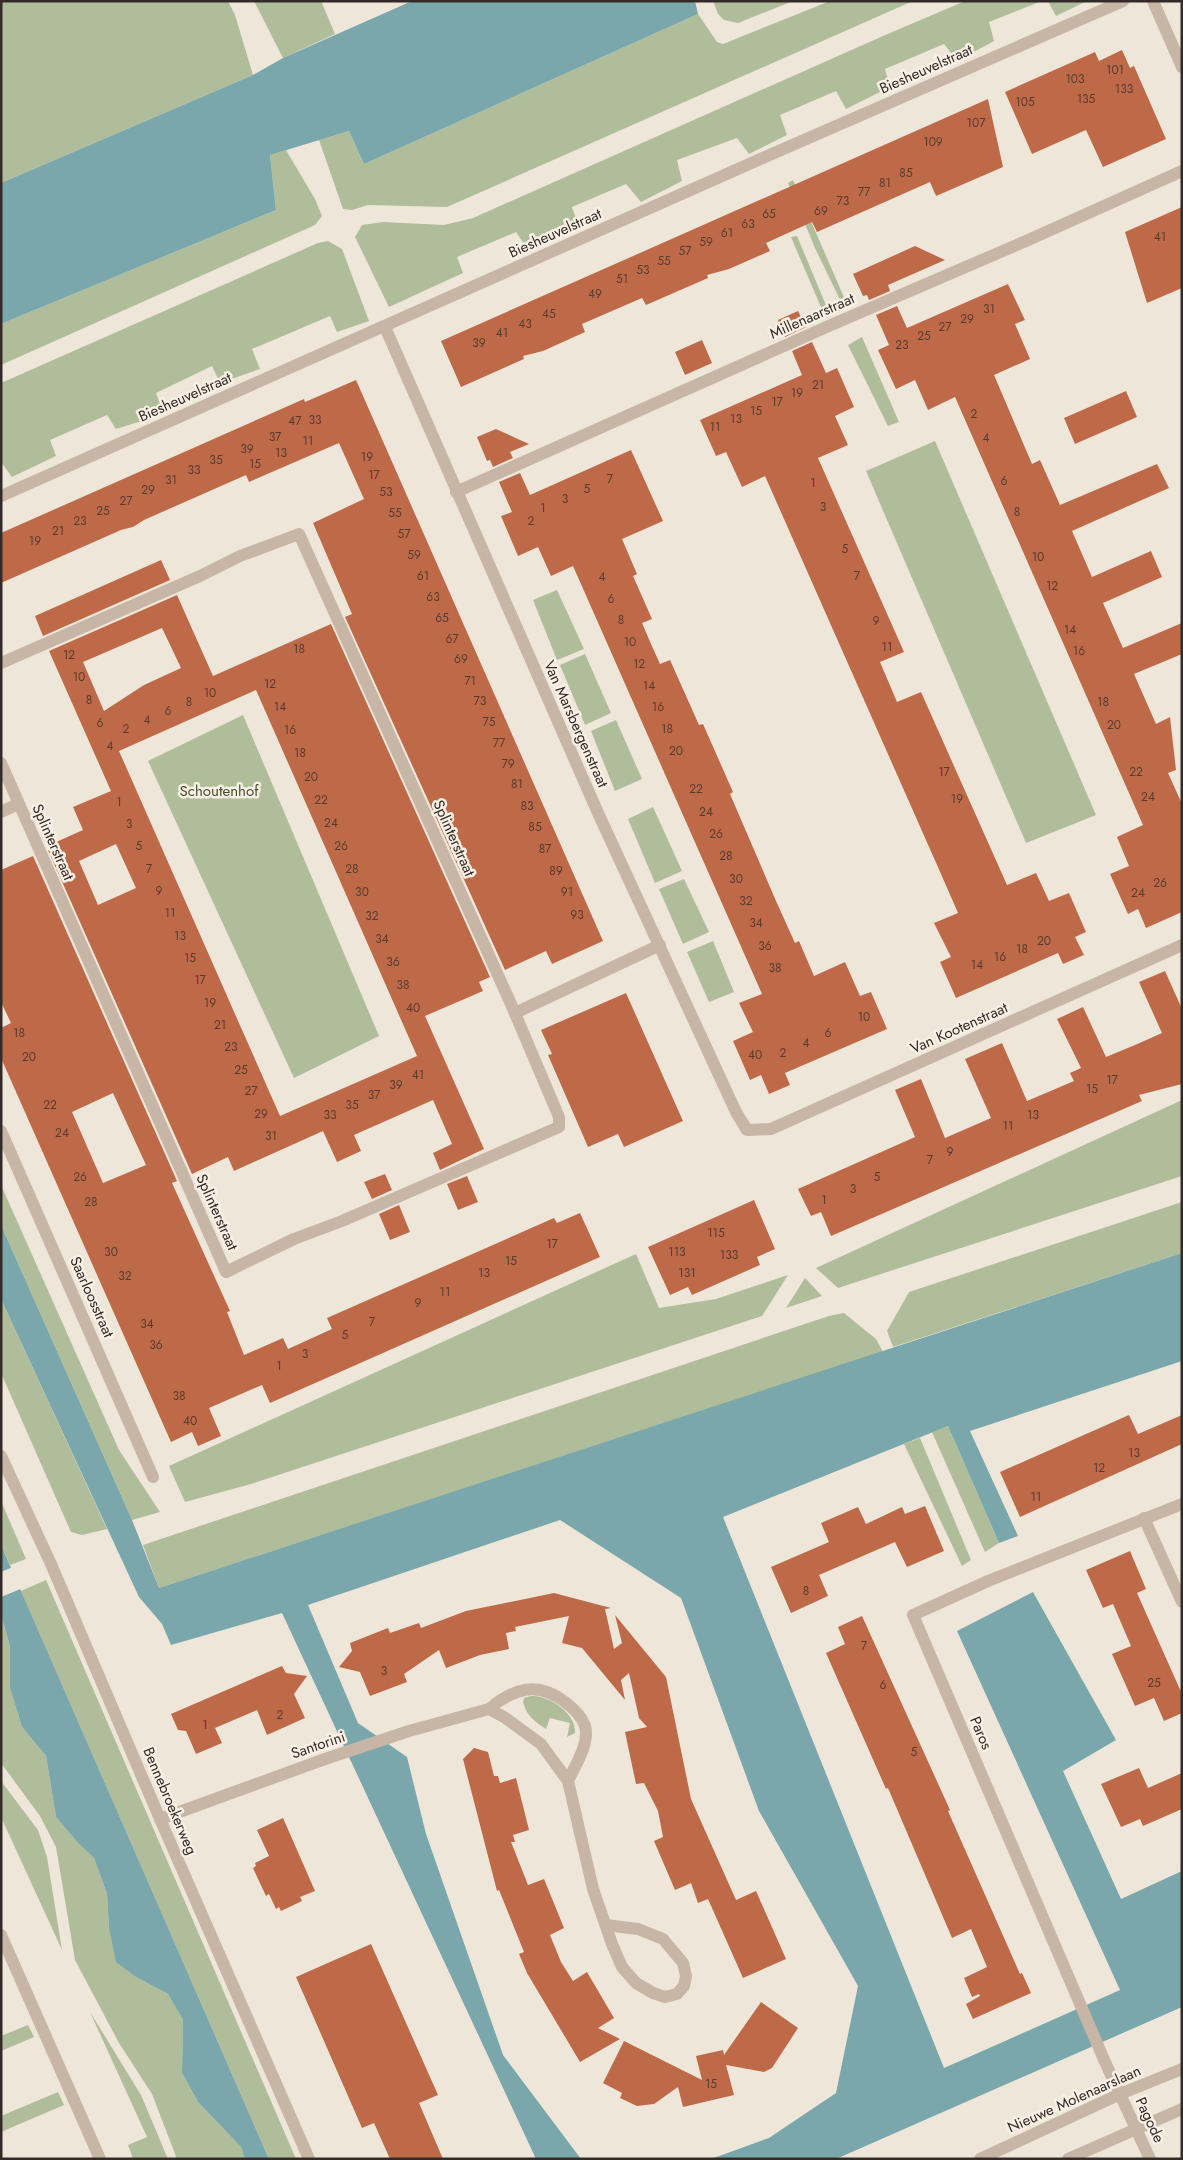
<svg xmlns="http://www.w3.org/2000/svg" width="1183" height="2160" font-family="Jost,sans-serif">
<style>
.green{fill:#b0bd9b}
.water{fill:#7aa7ab}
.pier{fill:#efe6da}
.building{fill:#be6a49;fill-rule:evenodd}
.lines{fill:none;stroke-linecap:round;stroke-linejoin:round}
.minor{stroke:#c7b6a6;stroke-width:12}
.tertiary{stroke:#c7b6a6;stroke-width:12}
.labels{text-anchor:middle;stroke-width:5;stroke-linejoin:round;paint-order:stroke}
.number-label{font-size:12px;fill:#563b30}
.street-label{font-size:15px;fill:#332b27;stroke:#f8f0e5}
.park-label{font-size:15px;fill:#41502c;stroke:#f8f0e5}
</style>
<rect width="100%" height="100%" fill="#efe6da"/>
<g class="green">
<polygon points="228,1 235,15 253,75 1,183 1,2"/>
<polygon points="254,1 321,1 335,34 283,58"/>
<polygon points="713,1 793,1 738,23 724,20 718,14"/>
<polygon points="830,1 913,1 447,207 368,205 352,210 343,209 319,140 349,131 364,164 698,14 717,42 723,44"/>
<polygon points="965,1 1042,1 989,22 994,41 957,61 944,44 885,69 890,87 846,109 836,91 780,115 787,135 749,154 737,138 677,160 682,181 641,202 626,184 572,207 579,227 528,250 516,232 457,257 463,273 389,307 355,237 362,225 383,222 444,225 473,218 883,36"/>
<polygon points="1048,1 1087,1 1056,16"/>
<polygon points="286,150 315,199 322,216 315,225 1,365 1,324 276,210 270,155"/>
<polygon points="793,180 847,304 843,306 815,248 788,183"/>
<polygon points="797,236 828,310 823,312 791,237"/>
<polygon points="328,241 342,249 369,321 337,332 330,316 252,349 260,369 220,383 212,366 156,393 164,414 116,429 107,415 50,440 56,456 12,477 1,462 1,383 318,243"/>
<polygon points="862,337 899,422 888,426 848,345"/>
<polygon points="935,441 1096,815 1026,843 866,471"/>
<polygon points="557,590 584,649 557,660 533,600"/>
<polygon points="585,654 611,713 585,725 560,665"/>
<polygon points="243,715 379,1036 294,1078 148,761"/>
<polygon points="616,720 642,779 615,791 591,731"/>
<polygon points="653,807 682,871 655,883 628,819"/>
<polygon points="684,879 709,932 683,944 659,889"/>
<polygon points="713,941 734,992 709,1002 687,952"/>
<polygon points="1182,1100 1182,1176 838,1288 816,1268"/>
<polygon points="1,1185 119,1450 160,1512 132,1520 1,1225"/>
<polygon points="1182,1202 1182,1253 893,1347 887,1331 909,1292"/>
<polygon points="636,1254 659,1308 716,1299 788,1275 762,1316 251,1484 185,1502 169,1466"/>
<polygon points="805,1278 822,1296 786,1308"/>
<polygon points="1,1299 107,1529 82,1535 71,1532 1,1373"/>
<polygon points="844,1313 876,1339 883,1352 159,1588 143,1545 829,1316"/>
<polygon points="948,1426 999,1543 985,1552 932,1432"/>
<polygon points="920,1438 971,1560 962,1566 904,1444"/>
<polygon points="1,1501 26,1559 10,1565 1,1545"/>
<polygon points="46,1580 296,2159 269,2159 21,1591"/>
<polygon points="1,1614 10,1647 10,1688 22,1727 46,1756 56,1817 78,1843 94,1858 107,1894 109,1928 136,1977 168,1994 183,2020 182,2073 198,2102 241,2147 245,2159 177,2159 152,2094 119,2043 75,1960 56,1847 40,1816 1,1763"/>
<path d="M 531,1696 C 549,1695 577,1714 575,1733 L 567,1737 L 570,1723 L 550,1718 L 546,1729 C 535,1722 526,1715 523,1702 L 524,1698 Z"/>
<polygon points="1,1781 38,1830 47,1857 62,1950 1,1817"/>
<polygon points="90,2012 141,2095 168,2159 133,2159 128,2145 147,2137"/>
<polygon points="28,2025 34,2037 1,2051 1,2036"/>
<polygon points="58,2092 64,2105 1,2132 1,2116"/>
</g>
<g class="water">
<polygon points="412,1 695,1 698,14 364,164 349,131 270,155 276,210 1,324 1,183 253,75 283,58"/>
<polygon points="1,1225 132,1520 159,1588 1182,1253 1182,1361 970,1431 1018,1536 999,1543 948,1426 723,1517 944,2068 1120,1990 957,1631 1033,1592 1116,1740 1063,1771 1121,1899 1182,1871 1182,2007 836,2159 711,2159 769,2138 836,2093 858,1986 759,1811 681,1598 560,1520 308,1605 358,1723 407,1757 426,1834 503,2055 581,2159 536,2159 282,1613 171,1645 162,1624 139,1597 1,1299"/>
<polygon points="1,1545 269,2159 245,2159 241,2147 198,2102 182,2073 183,2020 168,1994 136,1977 116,1962 109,1928 107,1894 94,1858 78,1843 56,1817 46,1756 22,1727 10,1688 10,1647 1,1614"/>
</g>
<polygon class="pier" points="13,1567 23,1588 1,1597 1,1572"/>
<g class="building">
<polygon points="1122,50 1130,68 1134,66 1166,139 1103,167 1086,130 1032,154 1005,92 1095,52 1099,61"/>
<polygon points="988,99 1003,167 936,196 930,182 817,232 812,222 766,243 770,251 729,269 707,275 708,278 646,305 642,298 582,324 585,332 543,351 523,356 524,359 461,387 441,341"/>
<polygon points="1182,207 1182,288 1147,303 1125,232"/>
<polygon points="915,246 945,260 888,285 890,291 869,300 867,295 863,296 853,274"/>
<polygon points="1008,284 1025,320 1015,324 1030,359 994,375 1032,464 1040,460 1060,505 1157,464 1169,488 1072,531 1092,577 1151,551 1162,577 1103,603 1123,648 1182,623 1182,654 1134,674 1156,724 1170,717 1176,770 1168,773 1182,804 1182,912 1146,928 1138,909 1128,914 1110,874 1129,866 1117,837 1143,825 955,397 928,410 915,380 896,389 878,350 889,345 876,315 897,306 907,328"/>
<polygon points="798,311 806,327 785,337 778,320"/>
<polygon points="702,340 712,363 685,375 675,352"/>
<polygon points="812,342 826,373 837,368 854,407 835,416 848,445 818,458 904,652 880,662 897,702 921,692 1007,885 1036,873 1049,901 1069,893 1086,932 1075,937 1084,955 1063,964 1058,953 956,998 940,962 951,957 934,923 958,913 941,874 765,476 742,487 726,452 716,456 700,420 802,375 792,351"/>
<polygon points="356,380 603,941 552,964 546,951 505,970 345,617 352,614 313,523 364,499 339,443 249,482 246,475 144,520 133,527 121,530 1,583 1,533 304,399 305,402"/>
<polygon points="1126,391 1137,417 1075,444 1064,418"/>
<polygon points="496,429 529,444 510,452 513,458 493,467 490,460 487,461 477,437"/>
<polygon points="631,450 663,521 622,539 637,574 633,576 652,619 642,623 651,644 660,664 670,660 699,725 703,724 733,792 730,794 776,901 795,943 799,941 814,976 845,962 860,996 871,992 887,1029 785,1073 790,1085 769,1094 761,1075 750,1080 733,1041 753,1032 739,1003 762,994 573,566 551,576 538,547 518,556 501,516 512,512 499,482 520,473 530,495"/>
<polygon points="161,560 170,580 43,636 35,616"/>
<path d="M 177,595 L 213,676 L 331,624 L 490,977 L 479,982 L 483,991 L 425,1016 L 484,1149 L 440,1170 L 433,1153 L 452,1144 L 433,1100 L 354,1135 L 361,1151 L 337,1162 L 323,1131 L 234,1171 L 228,1157 L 192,1174 L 48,850 L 56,847 L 54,843 L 83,830 L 73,807 L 111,791 L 49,651 ZM 162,628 L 181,668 L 144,685 L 104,711 L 83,662 ZM 256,690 L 417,1056 L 280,1116 L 119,751 ZM 116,844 L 136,888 L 98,905 L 79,861 Z"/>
<path d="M 33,856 L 177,1181 L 172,1183 L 230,1311 L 227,1312 L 244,1355 L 283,1338 L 288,1349 L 332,1329 L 327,1318 L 554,1218 L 557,1223 L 580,1213 L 600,1257 L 270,1403 L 262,1385 L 209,1408 L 221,1436 L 198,1446 L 192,1432 L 171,1442 L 1,1058 L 1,1028 L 11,1023 L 1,1002 L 1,870 ZM 113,1093 L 146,1165 L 103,1183 L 72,1112 Z"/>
<polygon points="1165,971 1182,1009 1182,1084 1139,1095 1142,1101 831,1236 821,1212 811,1216 798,1189 915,1137 895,1090 921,1079 945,1138 991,1118 965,1059 1002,1043 1027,1101 1074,1081 1070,1073 1081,1068 1057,1019 1083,1007 1106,1057 1135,1045 1162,1033 1139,982"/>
<polygon points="626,993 683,1121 624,1147 618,1134 588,1147 548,1055 552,1054 541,1030"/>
<polygon points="385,1174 392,1190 372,1199 364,1182"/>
<polygon points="467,1176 478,1202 458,1210 447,1184"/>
<polygon points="754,1200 775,1249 757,1257 760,1265 692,1295 688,1287 670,1295 648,1247"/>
<polygon points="399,1205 410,1232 390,1240 379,1214"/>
<polygon points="1129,1415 1138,1434 1182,1415 1182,1444 1020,1517 1000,1472"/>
<polygon points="925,1506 944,1551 907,1567 895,1542 819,1575 828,1596 791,1613 771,1567 829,1542 821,1523 858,1507 866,1524 902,1507 905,1514"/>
<polygon points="1130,1551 1146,1589 1137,1593 1182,1694 1182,1713 1164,1721 1154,1698 1135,1706 1112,1654 1131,1646 1113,1604 1103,1608 1086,1570"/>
<polygon points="554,1593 611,1608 605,1609 614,1649 622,1643 615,1615 666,1677 691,1799 736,1900 756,1891 786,1959 743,1978 708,1899 698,1903 691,1883 675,1890 654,1841 663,1837 658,1811 644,1783 636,1784 625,1732 647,1727 639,1718 629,1673 621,1680 625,1700 582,1648 562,1643 569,1616 515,1627 516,1631 506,1633 509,1649 480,1655 446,1668 439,1650 404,1674 407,1682 370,1696 360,1672 339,1667 352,1651 350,1643 388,1628 390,1633 419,1623 421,1628 466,1611"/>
<polygon points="862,1616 950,1810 948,1811 1020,1974 1022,1973 1031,1993 973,2019 966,2004 980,1996 979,1994 972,1997 964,1978 987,1967 971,1929 952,1938 888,1788 886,1789 826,1653 845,1644 838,1627"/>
<polygon points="282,1666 286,1673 307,1676 294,1694 305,1718 267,1735 257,1710 215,1728 222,1743 196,1754 186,1731 178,1730 171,1714"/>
<polygon points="474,1748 488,1752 494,1776 498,1776 500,1783 516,1778 529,1830 513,1835 515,1842 511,1842 528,1885 544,1879 564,1928 550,1935 561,1962 573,1981 587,1972 614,2018 598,2028 620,2039 580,2062 527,1973 519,1954 524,1952 499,1890 497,1891 463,1759"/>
<polygon points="1139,1768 1148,1788 1182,1773 1182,1809 1143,1826 1140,1819 1121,1827 1101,1784"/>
<polygon points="283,1818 315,1891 300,1897 302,1901 281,1911 279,1907 276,1909 269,1894 266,1896 253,1868 256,1866 255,1863 269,1856 257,1830"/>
<polygon points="371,1944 438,2095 419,2103 443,2159 390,2159 374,2123 362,2128 296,1977"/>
<polygon points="761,2002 798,2028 772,2068 764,2072 726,2065 734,2095 683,2107 678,2087 654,2104 637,2106 620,2098 622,2093 603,2083 624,2041 702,2080 696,2056 723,2050 724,2055"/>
</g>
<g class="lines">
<g class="minor">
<polyline points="1153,1 1182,67"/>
<polyline points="385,327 598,813 736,1112 747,1130 771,1129 1182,945"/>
<polyline points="456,492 831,325 1026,241 1182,171"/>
<polyline points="1,496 765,157 1123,1"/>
<polyline points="1,663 200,576 240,556 299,534 511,1004 559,1117 559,1127 342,1221 294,1239 226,1272 1,763"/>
<polyline points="1,812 18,804"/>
<polyline points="515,1013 660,945"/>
<polyline points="1,1131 153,1477"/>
<polyline points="1,1456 51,1564 160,1819 309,2159"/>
<polyline points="1144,1518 1182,1602"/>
<path d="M 489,1709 C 514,1688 537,1681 565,1702 C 573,1708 582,1717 585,1726 C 590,1743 575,1766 568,1781"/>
<polyline points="160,1819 325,1759 409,1731 489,1709 504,1717 541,1744 568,1781 593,1889 612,1944 622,1967 636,1983 653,1993 665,1997 677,1994 684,1986 686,1976 683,1963 663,1939 638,1929 606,1925"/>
<polyline points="1,1935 100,2159"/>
<polyline points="1150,2159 1105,2062 913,1615 988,1581 1182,1504"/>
</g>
<g class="tertiary">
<polyline points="980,2159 1120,2094 1182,2069"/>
<polyline points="1068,2159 1182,2109"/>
</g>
</g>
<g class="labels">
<g class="number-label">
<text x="1115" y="74">101</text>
<text x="1075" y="83">103</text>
<text x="1124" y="93">133</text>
<text x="1086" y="103">135</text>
<text x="1025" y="106">105</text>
<text x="976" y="127">107</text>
<text x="933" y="146">109</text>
<text x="906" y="177">85</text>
<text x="885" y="187">81</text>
<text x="864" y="196">77</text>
<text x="843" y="205">73</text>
<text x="821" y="215">69</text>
<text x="769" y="218">65</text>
<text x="748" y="228">63</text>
<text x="727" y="237">61</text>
<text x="1160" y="241">41</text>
<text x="706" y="246">59</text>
<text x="685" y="255">57</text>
<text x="664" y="265">55</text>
<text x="643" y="274">53</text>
<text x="622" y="283">51</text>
<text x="595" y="298">49</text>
<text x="989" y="313">31</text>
<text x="549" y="318">45</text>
<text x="967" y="323">29</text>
<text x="525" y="328">43</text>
<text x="945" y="331">27</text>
<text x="502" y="337">41</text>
<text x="924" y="340">25</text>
<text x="479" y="347">39</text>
<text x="902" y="349">23</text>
<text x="818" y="389">21</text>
<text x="797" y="397">19</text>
<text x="777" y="406">17</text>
<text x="756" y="415">15</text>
<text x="974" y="418">2</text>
<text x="736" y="423">13</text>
<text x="315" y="424">33</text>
<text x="295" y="425">47</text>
<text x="715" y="431">11</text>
<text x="275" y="441">37</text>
<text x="986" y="442">4</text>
<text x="308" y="445">11</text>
<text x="247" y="453">39</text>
<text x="281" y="457">13</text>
<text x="367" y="461">19</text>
<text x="216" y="464">35</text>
<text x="255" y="468">15</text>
<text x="194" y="474">33</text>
<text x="374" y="479">17</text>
<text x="610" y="483">7</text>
<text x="171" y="484">31</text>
<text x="1004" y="485">6</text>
<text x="813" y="487">1</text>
<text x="587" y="493">5</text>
<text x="148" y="494">29</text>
<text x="386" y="496">53</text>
<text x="565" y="503">3</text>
<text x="126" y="505">27</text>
<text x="823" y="511">3</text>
<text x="543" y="512">1</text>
<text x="103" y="515">25</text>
<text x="1017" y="516">8</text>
<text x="395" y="517">55</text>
<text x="80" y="525">23</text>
<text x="531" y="525">2</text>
<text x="58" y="535">21</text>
<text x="404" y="538">57</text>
<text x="35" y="545">19</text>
<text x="845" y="553">5</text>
<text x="414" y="559">59</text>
<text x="1038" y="561">10</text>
<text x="423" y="580">61</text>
<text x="857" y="580">7</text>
<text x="602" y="581">4</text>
<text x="1052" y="590">12</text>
<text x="433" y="601">63</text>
<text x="611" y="603">6</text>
<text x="442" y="622">65</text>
<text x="621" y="624">8</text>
<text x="876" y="625">9</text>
<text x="1070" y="634">14</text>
<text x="452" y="643">67</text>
<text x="630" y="646">10</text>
<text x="887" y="651">11</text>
<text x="299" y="653">18</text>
<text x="1079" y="655">16</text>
<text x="69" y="659">12</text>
<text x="461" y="663">69</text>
<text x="639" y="668">12</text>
<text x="79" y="681">10</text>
<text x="470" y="685">71</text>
<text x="270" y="688">12</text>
<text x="649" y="690">14</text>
<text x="210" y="697">10</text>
<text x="89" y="704">8</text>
<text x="480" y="705">73</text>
<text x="189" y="706">8</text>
<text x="1103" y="706">18</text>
<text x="280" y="711">14</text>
<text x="658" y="711">16</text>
<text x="168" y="715">6</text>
<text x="147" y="724">4</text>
<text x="489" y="726">75</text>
<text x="100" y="727">6</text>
<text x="1114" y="729">20</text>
<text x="126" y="733">2</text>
<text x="667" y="733">18</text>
<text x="290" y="734">16</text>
<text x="499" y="747">77</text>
<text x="110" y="750">4</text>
<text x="676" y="755">20</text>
<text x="300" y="757">18</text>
<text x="508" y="768">79</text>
<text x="944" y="776">17</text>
<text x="1136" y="776">22</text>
<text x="311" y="781">20</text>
<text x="517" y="788">81</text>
<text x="696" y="793">22</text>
<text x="1148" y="801">24</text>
<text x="957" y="803">19</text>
<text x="321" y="804">22</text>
<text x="119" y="806">1</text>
<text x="527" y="810">83</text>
<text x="706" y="816">24</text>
<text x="331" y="827">24</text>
<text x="129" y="828">3</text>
<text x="535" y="831">85</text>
<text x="716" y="838">26</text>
<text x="139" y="850">5</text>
<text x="341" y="850">26</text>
<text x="545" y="853">87</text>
<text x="726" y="860">28</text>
<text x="149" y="873">7</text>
<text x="352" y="873">28</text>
<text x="556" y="875">89</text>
<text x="736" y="883">30</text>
<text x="1160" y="887">26</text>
<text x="159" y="895">9</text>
<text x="362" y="896">30</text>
<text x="567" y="896">91</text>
<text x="1138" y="897">24</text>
<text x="746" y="905">32</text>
<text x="170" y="917">11</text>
<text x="577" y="919">93</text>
<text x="372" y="920">32</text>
<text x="756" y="927">34</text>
<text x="180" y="940">13</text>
<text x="382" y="943">34</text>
<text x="1044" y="945">20</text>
<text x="765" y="950">36</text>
<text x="1022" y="953">18</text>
<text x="1000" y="961">16</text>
<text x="190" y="962">15</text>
<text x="393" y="966">36</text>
<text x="977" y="969">14</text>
<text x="775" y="972">38</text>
<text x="200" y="984">17</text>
<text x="403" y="989">38</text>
<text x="210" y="1007">19</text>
<text x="413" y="1012">40</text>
<text x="864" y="1021">10</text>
<text x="220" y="1029">21</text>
<text x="19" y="1037">18</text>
<text x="828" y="1037">6</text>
<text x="806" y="1047">4</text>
<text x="231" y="1051">23</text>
<text x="783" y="1057">2</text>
<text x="755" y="1059">40</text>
<text x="29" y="1061">20</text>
<text x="241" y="1074">25</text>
<text x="418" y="1079">41</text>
<text x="1112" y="1084">17</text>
<text x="396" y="1089">39</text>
<text x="1092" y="1093">15</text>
<text x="251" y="1095">27</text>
<text x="374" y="1099">37</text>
<text x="50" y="1109">22</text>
<text x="352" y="1109">35</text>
<text x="261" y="1118">29</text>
<text x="330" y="1119">33</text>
<text x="1033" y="1119">13</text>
<text x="1008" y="1130">11</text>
<text x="62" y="1137">24</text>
<text x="271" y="1140">31</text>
<text x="950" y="1156">9</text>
<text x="930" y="1164">7</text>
<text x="80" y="1181">26</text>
<text x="877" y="1181">5</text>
<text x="853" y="1193">3</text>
<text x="824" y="1204">1</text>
<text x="91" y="1206">28</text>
<text x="716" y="1237">115</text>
<text x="552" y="1248">17</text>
<text x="111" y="1256">30</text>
<text x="677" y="1256">113</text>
<text x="729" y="1259">133</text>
<text x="511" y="1265">15</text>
<text x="484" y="1277">13</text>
<text x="687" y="1277">131</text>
<text x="125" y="1280">32</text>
<text x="445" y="1296">11</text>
<text x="418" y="1307">9</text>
<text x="372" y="1326">7</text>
<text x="147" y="1328">34</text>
<text x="345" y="1339">5</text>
<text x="156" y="1349">36</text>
<text x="305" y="1358">3</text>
<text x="279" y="1370">1</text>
<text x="179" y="1400">38</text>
<text x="190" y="1425">40</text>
<text x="1134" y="1457">13</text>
<text x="1099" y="1472">12</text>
<text x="1036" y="1501">11</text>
<text x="806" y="1595">8</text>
<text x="864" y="1650">7</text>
<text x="384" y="1675">3</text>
<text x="1154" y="1687">25</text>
<text x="883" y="1689">6</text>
<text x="280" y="1719">2</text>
<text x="205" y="1729">1</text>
<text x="914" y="1756">5</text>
<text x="711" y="2088">15</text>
</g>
<g class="street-label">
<text transform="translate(926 69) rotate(-24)" y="5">Biesheuvelstraat</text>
<text transform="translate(555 233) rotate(-24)" y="5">Biesheuvelstraat</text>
<text transform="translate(812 316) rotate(-24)" y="5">Millenaarstraat</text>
<text transform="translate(185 397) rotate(-24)" y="5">Biesheuvelstraat</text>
<text transform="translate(576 724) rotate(66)" y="5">Van Marsbergenstraat</text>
<text transform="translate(454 838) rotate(66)" y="5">Splinterstraat</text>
<text transform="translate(53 842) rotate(66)" y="5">Splinterstraat</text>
<text transform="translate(959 1028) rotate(-24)" y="5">Van Kootenstraat</text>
<text transform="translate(217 1212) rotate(66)" y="5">Splinterstraat</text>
<text transform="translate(92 1297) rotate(66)" y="5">Saarloosstraat</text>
<text transform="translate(981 1733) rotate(67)" y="5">Paros</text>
<text transform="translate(318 1745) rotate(-19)" y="5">Santorini</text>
<text transform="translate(170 1801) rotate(67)" y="5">Bennebroekerweg</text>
<text transform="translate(1074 2099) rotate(-24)" y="5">Nieuwe Molenaarslaan</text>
<text transform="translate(1150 2120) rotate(65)" y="5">Pagode</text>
</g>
<g class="park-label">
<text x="219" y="796">Schoutenhof</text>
</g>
</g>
<rect width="1183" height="2160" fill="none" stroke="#332b27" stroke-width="5"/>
</svg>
